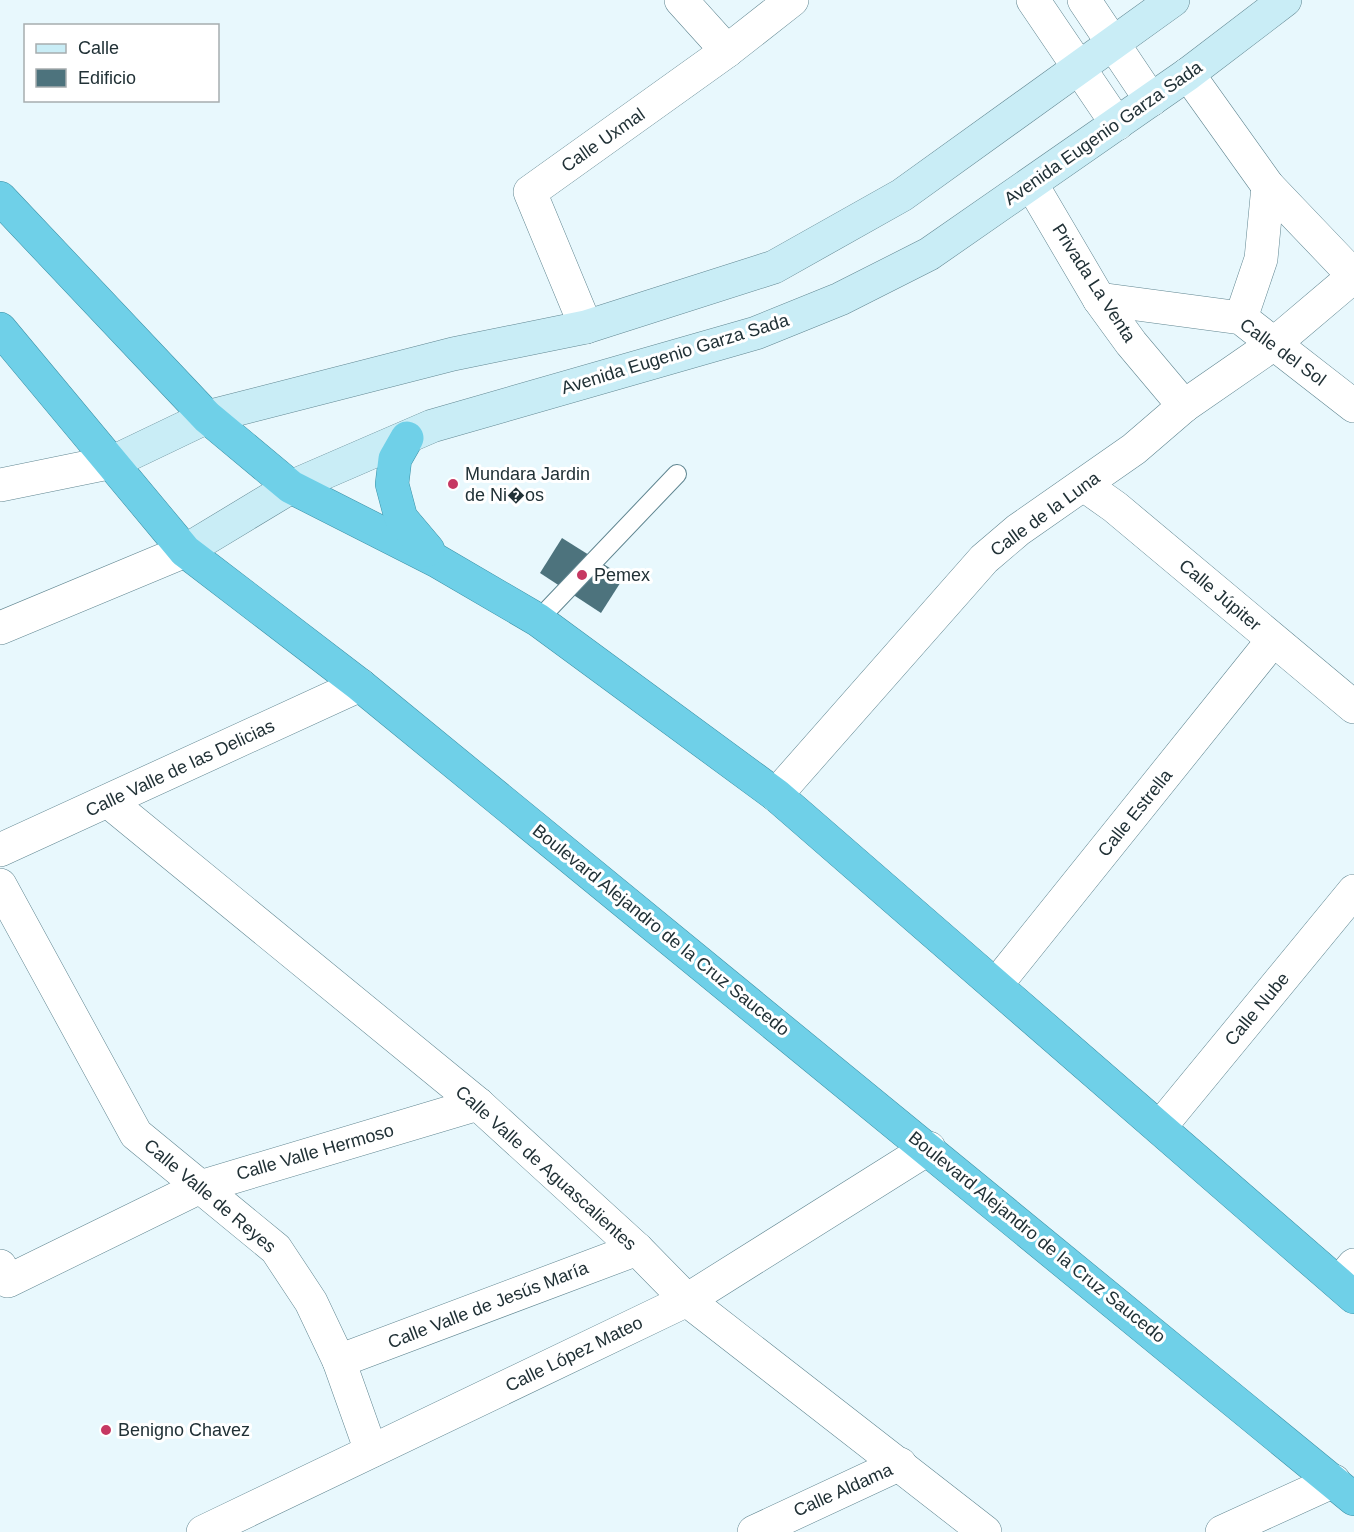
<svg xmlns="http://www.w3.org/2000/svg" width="1354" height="1532" font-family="Arial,sans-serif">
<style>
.building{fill:#4d737d}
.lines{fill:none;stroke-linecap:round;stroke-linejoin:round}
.service-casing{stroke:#608691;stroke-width:20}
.minor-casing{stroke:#608691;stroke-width:34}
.secondary-casing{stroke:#608691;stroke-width:34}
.trunk-casing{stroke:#3c91a6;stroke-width:34}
.service{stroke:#fff;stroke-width:18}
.minor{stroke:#fff;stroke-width:33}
.secondary{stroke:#c9edf6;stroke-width:33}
.trunk{stroke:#6fd0e8;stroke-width:33}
.poi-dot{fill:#c63862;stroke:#fff;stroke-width:2}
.labels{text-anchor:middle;stroke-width:6;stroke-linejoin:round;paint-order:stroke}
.street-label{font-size:18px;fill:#213136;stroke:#fff}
.poi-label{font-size:18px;fill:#213136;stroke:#fff;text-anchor:start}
</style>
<rect width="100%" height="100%" fill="#e8f8fd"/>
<polygon class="building" points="562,538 624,577 601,613 540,573"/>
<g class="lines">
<defs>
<polyline id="service" points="538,620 677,474"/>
<g id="minor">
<polyline points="681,0 727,51"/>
<polyline points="1033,0 1117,124"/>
<polyline points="1084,0 1151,100"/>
<polyline points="1188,74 1268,186 1354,276"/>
<polyline points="1032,185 1099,299 1131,343 1184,406"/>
<polyline points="1099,299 1241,318 1354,406"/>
<polyline points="1241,318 1261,259 1268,186"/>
<polyline points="586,327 530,192 727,51 792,0"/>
<polyline points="0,485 113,462"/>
<polyline points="1084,485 1115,507 1354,707"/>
<polyline points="0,628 185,551"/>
<polyline points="776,795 984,559 1018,530 1134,449 1184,406 1275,343 1354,276"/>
<polyline points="108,801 478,1104 637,1249 687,1300 985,1532"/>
<polyline points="0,850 360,685"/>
<polyline points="0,885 136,1134 276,1249 311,1302 339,1361 371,1451"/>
<polyline points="996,985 1273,640"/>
<polyline points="1160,1127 1354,891"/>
<polyline points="0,1266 8,1281 200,1187 478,1104"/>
<polyline points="1339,1283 1354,1265"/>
<polyline points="339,1361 637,1249"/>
<polyline points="203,1532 687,1300 929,1148"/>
<polyline points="754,1532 900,1464"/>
<polyline points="1222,1532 1334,1481"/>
</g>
<g id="secondary">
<polyline points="113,462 207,417 453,354 586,327 774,267 902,195 1173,0"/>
<polyline points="185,551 291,487 432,426 756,333 840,299 929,254 1188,74 1285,0"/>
</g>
<g id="trunk">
<polyline points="0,198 207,417 291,487 437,561 538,620 776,795 1354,1297"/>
<polyline points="0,329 185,551 360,685 1354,1499"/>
<polyline points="407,438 395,459 392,484 401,518 428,550"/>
</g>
</defs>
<use href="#service" class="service-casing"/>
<use href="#minor" class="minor-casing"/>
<use href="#secondary" class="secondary-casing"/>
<use href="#trunk" class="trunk-casing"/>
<use href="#service" class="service"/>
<use href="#minor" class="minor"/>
<use href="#secondary" class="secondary"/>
<use href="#trunk" class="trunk"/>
</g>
<g class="poi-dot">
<circle cx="453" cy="484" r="6"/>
<circle cx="582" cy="575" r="6"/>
<circle cx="106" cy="1430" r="6"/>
</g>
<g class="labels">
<g class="street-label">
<text transform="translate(1103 133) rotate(-35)" y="6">Avenida Eugenio Garza Sada</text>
<text transform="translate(603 140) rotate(-35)" y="6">Calle Uxmal</text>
<text transform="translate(1094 283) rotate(57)" y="6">Privada La Venta</text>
<text transform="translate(1283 352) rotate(36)" y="6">Calle del Sol</text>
<text transform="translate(675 354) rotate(-17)" y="6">Avenida Eugenio Garza Sada</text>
<text transform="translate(1045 514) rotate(-36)" y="6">Calle de la Luna</text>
<text transform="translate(1220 595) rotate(40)" y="6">Calle Júpiter</text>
<text transform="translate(180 768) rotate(-25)" y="6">Calle Valle de las Delicias</text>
<text transform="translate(1135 813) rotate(-51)" y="6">Calle Estrella</text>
<text transform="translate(661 930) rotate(39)" y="6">Boulevard Alejandro de la Cruz Saucedo</text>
<text transform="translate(1257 1009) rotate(-50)" y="6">Calle Nube</text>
<text transform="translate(315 1152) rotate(-16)" y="6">Calle Valle Hermoso</text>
<text transform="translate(546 1168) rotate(42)" y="6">Calle Valle de Aguascalientes</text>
<text transform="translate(210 1196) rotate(40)" y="6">Calle Valle de Reyes</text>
<text transform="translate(1037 1237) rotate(39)" y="6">Boulevard Alejandro de la Cruz Saucedo</text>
<text transform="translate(488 1305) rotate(-21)" y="6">Calle Valle de Jesús María</text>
<text transform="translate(574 1354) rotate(-26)" y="6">Calle López Mateo</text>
<text transform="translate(843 1490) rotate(-24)" y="6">Calle Aldama</text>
</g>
<g class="poi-label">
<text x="465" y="480">Mundara Jardin<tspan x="465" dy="21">de Ni�os</tspan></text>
<text x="594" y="581">Pemex</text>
<text x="118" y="1436">Benigno Chavez</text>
</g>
</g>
<rect x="24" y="24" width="195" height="78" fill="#ffffff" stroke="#a6adaf" stroke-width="1.5"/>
<rect x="36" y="44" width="30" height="9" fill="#c9edf6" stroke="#a6adaf" stroke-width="1.5"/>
<text x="78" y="54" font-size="18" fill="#213136">Calle</text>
<rect x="36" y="69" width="30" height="18" fill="#4d737d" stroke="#a6adaf" stroke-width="1.5"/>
<text x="78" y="84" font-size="18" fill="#213136">Edificio</text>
</svg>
